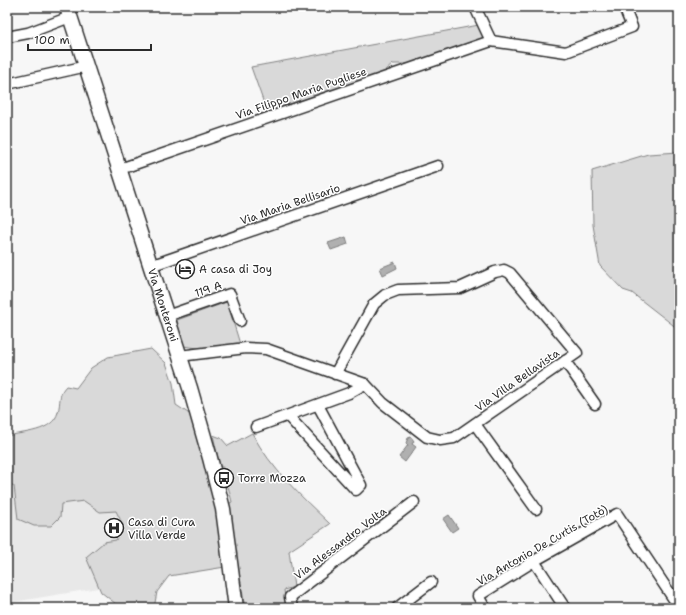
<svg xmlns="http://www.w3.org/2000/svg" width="686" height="615" font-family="'Shantell Sans',sans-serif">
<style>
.built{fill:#e8e8e8}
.green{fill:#d9d9d9;stroke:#828282}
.water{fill:#b0b0b0;stroke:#7b7b7b}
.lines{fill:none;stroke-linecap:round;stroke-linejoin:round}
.street-casing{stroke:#2b2b2b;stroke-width:13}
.secondary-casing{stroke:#2b2b2b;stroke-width:17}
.street{stroke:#fff;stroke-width:10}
.secondary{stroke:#fff;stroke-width:14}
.labels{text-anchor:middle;stroke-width:3;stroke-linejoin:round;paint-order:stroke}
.street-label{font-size:11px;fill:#2b2b2b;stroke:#fff}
.poi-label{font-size:11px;fill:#2b2b2b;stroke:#fff;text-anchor:start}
</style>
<rect width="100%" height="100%" fill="#f7f7f7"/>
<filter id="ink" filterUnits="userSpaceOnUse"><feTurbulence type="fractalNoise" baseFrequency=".025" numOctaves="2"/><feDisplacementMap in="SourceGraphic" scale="8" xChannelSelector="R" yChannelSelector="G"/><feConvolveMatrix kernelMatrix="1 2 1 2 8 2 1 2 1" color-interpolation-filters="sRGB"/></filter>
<g filter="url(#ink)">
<polygon class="built" points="89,467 225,567 7,603 7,482"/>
<g class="green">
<polygon points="479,25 484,36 480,41 409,64 393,64 383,73 267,112 251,67"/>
<polygon points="679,152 679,334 673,325 632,293 623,290 600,266 593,225 592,171 648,154"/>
<polygon points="227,302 240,344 198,348 183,346 177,320"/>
<path d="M 151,349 L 166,363 L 173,383 L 176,405 L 191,415 L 219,519 L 225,567 L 169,576 L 157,592 L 154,608 L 121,608 L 101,592 L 86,557 L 104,542 L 116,540 L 123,525 L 116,511 L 100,512 L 84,501 L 61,504 L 60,517 L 51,526 L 34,526 L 18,519 L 14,486 L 7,482 L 7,436 C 23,432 53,432 58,412 C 61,402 58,394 66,386 L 76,388 L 91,368 L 108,357 Z"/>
<path d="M 252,433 C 271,469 301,496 330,524 L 289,551 L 294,587 L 284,590 L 286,604 L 275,608 L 245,608 L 228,504 L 232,502 L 223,467 L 220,467 L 213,435 L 221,438 L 228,446 Z"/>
</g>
<g class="water">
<polygon points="346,237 348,244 331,250 328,243"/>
<polygon points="395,262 397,268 383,275 380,268"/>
<polygon points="411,437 414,441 412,444 416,447 405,462 399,457 408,445 406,443 408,438"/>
<polygon points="449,515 458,528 452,532 443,519"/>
</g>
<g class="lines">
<defs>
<g id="street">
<polyline points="475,7 491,41"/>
<polyline points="7,37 28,33 70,17"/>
<polyline points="7,84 87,66"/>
<polyline points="120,169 491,41 566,52 632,27 624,7"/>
<polyline points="150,266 438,166"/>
<polyline points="167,316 230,294 240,321"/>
<polyline points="179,356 246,348 266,349 365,384 383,403 427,437 440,440 454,438 577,353 510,273 504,270 495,272 460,288 398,290 385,295 374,304 335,374"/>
<polyline points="565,361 595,404"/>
<polyline points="288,416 356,490 361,485 318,405"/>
<polyline points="475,424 536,509"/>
<polyline points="256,427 349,393 365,384"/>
<polyline points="534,561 565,608"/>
<polyline points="292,608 290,597 414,502"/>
<polyline points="397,608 431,582"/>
<polyline points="485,608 478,596 534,561 617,514 679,607"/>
</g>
<g id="secondary">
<path id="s1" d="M 67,7 L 190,388 L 210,458 L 223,509 L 236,608"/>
</g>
</defs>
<use href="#street" class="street-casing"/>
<use href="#secondary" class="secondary-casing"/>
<use href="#street" class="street"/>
<use href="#secondary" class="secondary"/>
</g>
</g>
<defs>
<symbol id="hotel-ring" viewBox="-11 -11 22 22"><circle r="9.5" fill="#fff" stroke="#2b2b2b" stroke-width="1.5"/><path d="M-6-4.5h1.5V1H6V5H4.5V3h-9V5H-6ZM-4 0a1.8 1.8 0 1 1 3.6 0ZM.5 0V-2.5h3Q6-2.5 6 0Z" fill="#2b2b2b"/></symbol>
<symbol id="bus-ring" viewBox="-11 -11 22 22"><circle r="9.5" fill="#fff" stroke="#2b2b2b" stroke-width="1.5"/><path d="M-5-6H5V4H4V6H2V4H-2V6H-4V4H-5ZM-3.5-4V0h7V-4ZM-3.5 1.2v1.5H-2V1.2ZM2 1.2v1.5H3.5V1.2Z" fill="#2b2b2b"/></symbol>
<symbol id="hospital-ring" viewBox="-11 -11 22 22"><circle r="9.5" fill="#fff" stroke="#2b2b2b" stroke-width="1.5"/><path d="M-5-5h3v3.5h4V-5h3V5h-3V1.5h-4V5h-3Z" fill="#2b2b2b"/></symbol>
</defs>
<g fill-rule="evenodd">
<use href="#hotel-ring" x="174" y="258" width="22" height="22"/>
<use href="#bus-ring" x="213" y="467" width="22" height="22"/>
<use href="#hospital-ring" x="103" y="517" width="22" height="22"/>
</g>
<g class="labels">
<g class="street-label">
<text transform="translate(301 93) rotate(-19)" y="4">Via Filippo Maria Pugliese</text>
<text transform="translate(290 204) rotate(-19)" y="4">Via Maria Bellisario</text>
<text transform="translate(208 289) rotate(-19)" y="4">119 A</text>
<text dy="4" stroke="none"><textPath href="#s1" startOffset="313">Via Monteroni</textPath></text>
<text transform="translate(517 380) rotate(-35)" y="4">Via Villa Bellavista</text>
<text transform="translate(340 543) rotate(-37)" y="4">Via Alessandro Volta</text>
<text transform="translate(542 545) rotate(-30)" y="4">Via Antonio De Curtis (Totò)</text>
</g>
<g class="poi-label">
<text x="199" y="273">A casa di Joy</text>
<text x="238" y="482">Torre Mozza</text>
<text x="128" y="526">Casa di Cura<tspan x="128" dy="13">Villa Verde</tspan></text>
</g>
</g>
<rect width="686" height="615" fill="none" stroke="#fff" stroke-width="24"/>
<rect x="12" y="12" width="662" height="591" fill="none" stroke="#2b2b2b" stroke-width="1.5" filter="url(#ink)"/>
<path d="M28 44v6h123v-6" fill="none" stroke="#2b2b2b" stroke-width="2"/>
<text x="34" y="44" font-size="12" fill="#2b2b2b" stroke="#ffffff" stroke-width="3" paint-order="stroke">100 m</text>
</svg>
